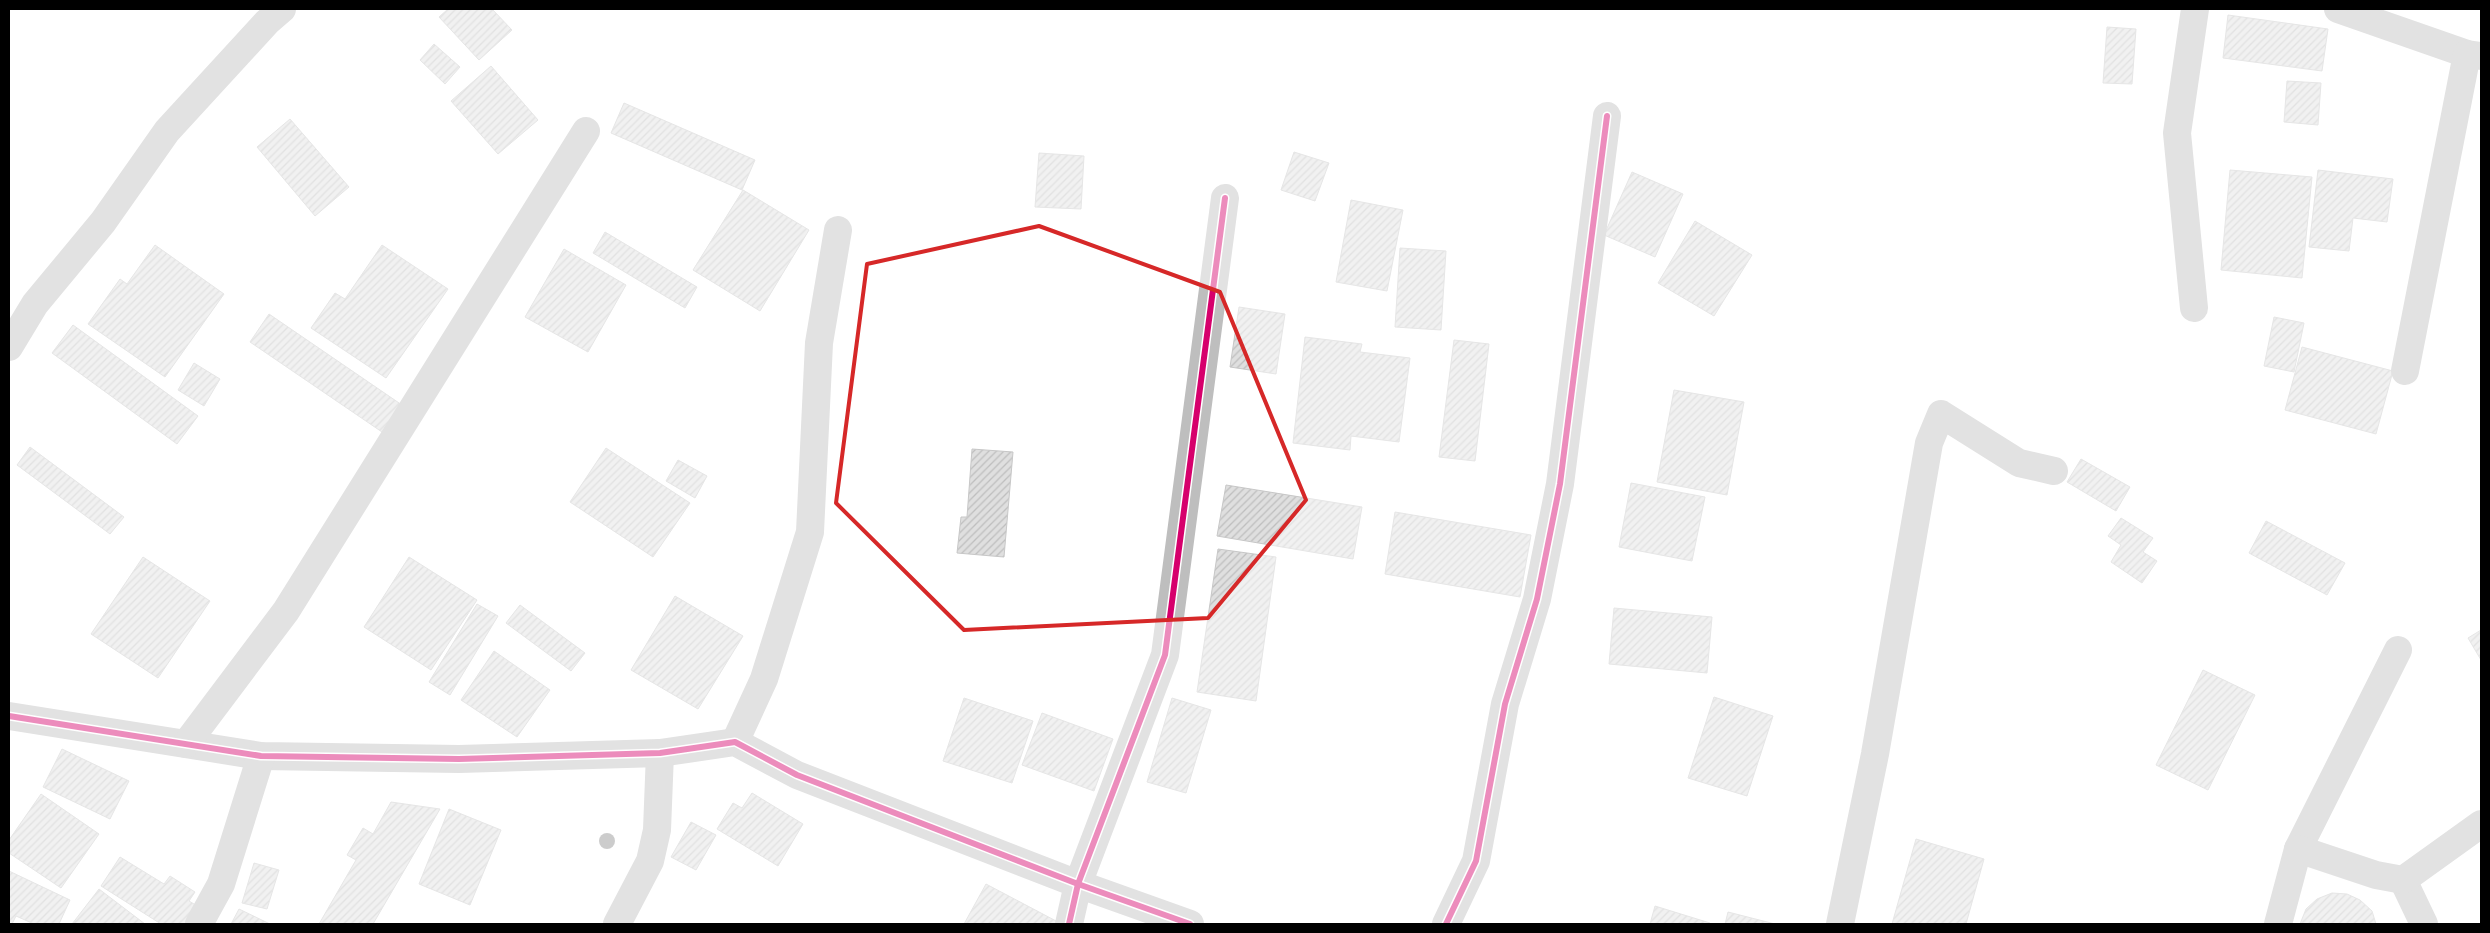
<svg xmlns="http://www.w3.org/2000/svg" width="2490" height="933" font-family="'PT Sans Narrow',sans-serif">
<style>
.building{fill:url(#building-hatch);stroke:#c7c7c7}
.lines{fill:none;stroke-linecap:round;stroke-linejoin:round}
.minor{stroke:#bebebe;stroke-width:28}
.cycleway-casing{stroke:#fff;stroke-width:9}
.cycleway{stroke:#d6006c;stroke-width:6}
.tree{fill:#8f8f8f}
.marked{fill:none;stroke:#d62828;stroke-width:4;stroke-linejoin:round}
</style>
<defs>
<pattern id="building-hatch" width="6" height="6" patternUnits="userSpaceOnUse" patternTransform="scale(1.25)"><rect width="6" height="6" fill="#dfdfdf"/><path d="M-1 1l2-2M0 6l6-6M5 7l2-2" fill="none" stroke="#bebebe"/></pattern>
</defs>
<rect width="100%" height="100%" fill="#fff"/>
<g class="building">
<polygon points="448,9 492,9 512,30 479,60 439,17"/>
<polygon points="2228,15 2328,29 2322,71 2223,58"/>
<polygon points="2107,27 2136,29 2132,84 2103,83"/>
<polygon points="434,44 460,67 445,84 420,60"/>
<polygon points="491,66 538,120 498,154 451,101"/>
<polygon points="2287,81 2321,83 2318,125 2284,122"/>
<polygon points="624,103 755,160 742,190 611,133"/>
<polygon points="290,119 349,187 315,216 257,147"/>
<polygon points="1294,152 1329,163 1315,201 1281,190"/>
<polygon points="1039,153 1084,156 1081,209 1035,207"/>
<polygon points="2230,170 2312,177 2302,278 2221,270"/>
<polygon points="2318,170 2393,179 2387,222 2353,218 2349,251 2309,247"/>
<polygon points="1632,172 1683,194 1655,257 1604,235"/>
<polygon points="743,190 809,230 760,311 693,270"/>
<polygon points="1351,200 1403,210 1387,291 1336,282"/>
<polygon points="1695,221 1752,255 1714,316 1658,283"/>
<polygon points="605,232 697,287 685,308 593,253"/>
<polygon points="155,245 224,294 165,377 88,324 120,279 127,284"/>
<polygon points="382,245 448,289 386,378 311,328 335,293 345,299"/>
<polygon points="1400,248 1446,251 1441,330 1395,327"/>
<polygon points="564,249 626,285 588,352 525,317"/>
<polygon points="1239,307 1285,314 1276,374 1230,367"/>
<polygon points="269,314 402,405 382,432 250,342"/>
<polygon points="2274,317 2304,323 2294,372 2264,366"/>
<polygon points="73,325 198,416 177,444 52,353"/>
<polygon points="1305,337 1362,344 1360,352 1410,358 1399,442 1351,436 1350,450 1293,443"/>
<polygon points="1454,340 1489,344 1475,461 1439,457"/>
<polygon points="2302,347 2393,371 2376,434 2285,410"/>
<polygon points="194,363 220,379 204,406 178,390"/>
<polygon points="1674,390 1744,402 1727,495 1657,482"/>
<polygon points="30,447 124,517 110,534 17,465"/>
<polygon points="606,448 690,503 653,557 570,502"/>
<polygon points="972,449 1013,452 1004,557 957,553 961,517 967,517"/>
<polygon points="2081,459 2130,487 2116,511 2067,482"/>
<polygon points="678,460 707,476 695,498 666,481"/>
<polygon points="1631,483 1705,497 1692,561 1619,547"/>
<polygon points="1226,485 1362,507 1353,559 1217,536"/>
<polygon points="1395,512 1531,535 1520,597 1385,574"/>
<polygon points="2121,518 2153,538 2143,552 2157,561 2142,583 2111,562 2121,545 2108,536"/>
<polygon points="2266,521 2345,563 2327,595 2249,553"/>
<polygon points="1218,549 1276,557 1256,701 1197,692"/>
<polygon points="143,557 210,601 158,678 91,634"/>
<polygon points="409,557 477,600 431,670 364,627"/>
<polygon points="675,596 743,636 698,709 631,670"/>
<polygon points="477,604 498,616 450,695 429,682"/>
<polygon points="520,605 585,653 571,671 506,623"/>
<polygon points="1614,608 1712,617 1707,673 1609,664"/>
<polygon points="2481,630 2481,660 2468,638"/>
<polygon points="494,651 550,690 517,737 461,700"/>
<polygon points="2203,670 2255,695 2208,790 2156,765"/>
<polygon points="1714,697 1773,716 1747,796 1688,778"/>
<polygon points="964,698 1033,721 1012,783 943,761"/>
<polygon points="1172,698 1211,710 1186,793 1147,782"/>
<polygon points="1042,713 1113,739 1094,791 1022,765"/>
<polygon points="62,749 129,781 110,819 43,787"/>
<polygon points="752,793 803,824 778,866 717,829 733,803 742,808"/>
<polygon points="41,794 99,834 61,888 9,853 9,840"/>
<polygon points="391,802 440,809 373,924 319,924 356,860 347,855 363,828 373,834"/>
<polygon points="449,809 501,830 470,905 419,884"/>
<polygon points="691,822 716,835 696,870 671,857"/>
<polygon points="1916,839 1984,859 1966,924 1892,924"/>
<polygon points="120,857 164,884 170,876 195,892 189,901 199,907 188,924 161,924 101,886"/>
<polygon points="254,863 279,870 267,909 242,903"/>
<polygon points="9,871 70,900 59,924 34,924 16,916 12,924 9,924"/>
<polygon points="986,884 1058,922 1056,924 964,924"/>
<polygon points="99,889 145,924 72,924"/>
<polygon points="2332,893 2347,894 2360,900 2372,911 2376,924 2300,924 2306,909 2317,899"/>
<polygon points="1655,906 1710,923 1709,924 1650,924"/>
<polygon points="239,909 270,924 231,924"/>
<polygon points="1728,912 1775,924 1725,924"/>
</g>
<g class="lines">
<g class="minor">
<polyline points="2338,9 2467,54 2481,56"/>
<polyline points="2194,308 2177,133 2195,9"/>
<polyline points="9,347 35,304 103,222 167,131 267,22 282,9"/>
<polyline points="2405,371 2467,54"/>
<polyline points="9,716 261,756 459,759 660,753 735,742 797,775 1078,884 1190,924"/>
<polyline points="735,742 764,679 810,532 819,343 838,230"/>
<polyline points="186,744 286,611 586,131"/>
<polyline points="2298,849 2398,650"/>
<polyline points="2403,880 2424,924"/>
<polyline points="199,924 221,884 261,756"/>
<polyline points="617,924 650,861 657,830 660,753"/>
<polyline points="1069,924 1078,884 1165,655 1225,198"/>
<polyline points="1446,924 1476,861 1505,704 1537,599 1560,484 1607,116"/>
<polyline points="1840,924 1875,754 1929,443 1941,414 2019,463 2054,471"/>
<polyline points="2278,924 2298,849 2376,875 2403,880 2481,824"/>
</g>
<defs>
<g id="cycleway">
<polyline points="9,716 261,756 459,759 660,753 735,742 797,775 1078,884 1190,924"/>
<polyline points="1069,924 1078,884 1165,655 1225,198"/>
<polyline points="1446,924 1476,861 1505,704 1537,599 1560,484 1607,116"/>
</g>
</defs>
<use href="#cycleway" class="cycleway-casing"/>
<use href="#cycleway" class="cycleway"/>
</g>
<circle class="tree" cx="607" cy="841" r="8"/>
<path d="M0 0H2490V933H0ZM 1039,226 L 1220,292 L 1306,500 L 1208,618 L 964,630 L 836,503 L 867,264 Z" fill="#fff" fill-opacity=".55" fill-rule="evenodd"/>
<path class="marked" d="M 1039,226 L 1220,292 L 1306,500 L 1208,618 L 964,630 L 836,503 L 867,264 Z"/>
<rect width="2490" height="933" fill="none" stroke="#000000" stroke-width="20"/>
</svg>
